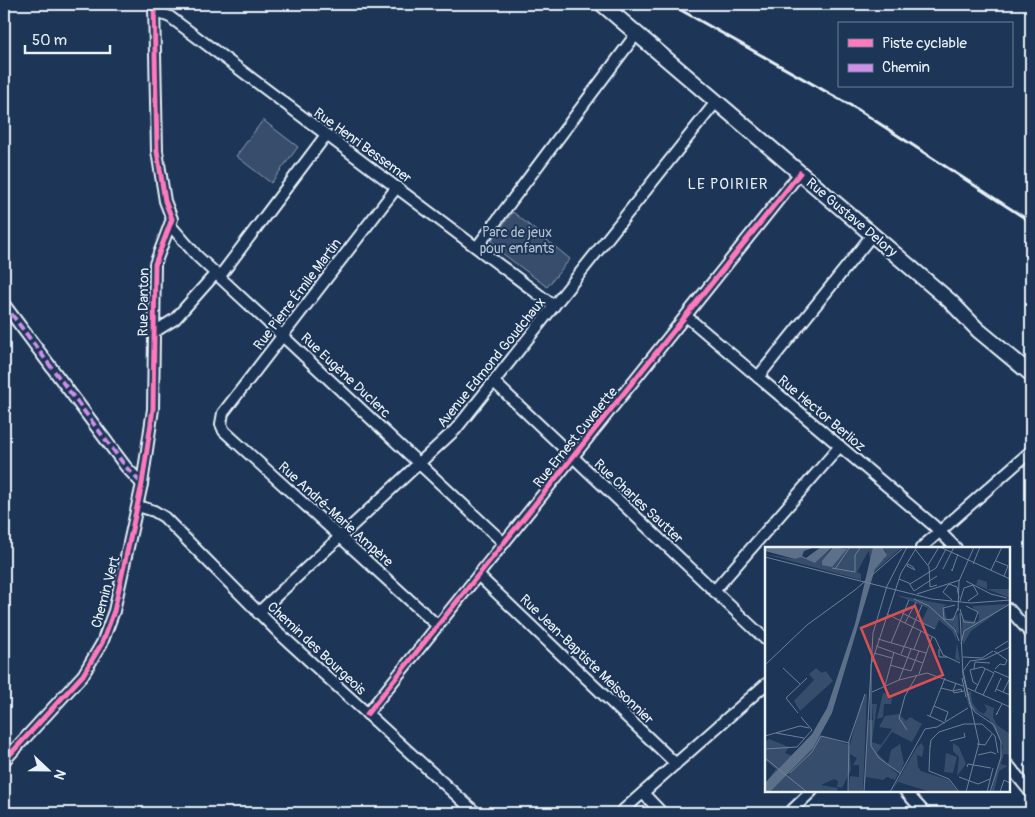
<svg xmlns="http://www.w3.org/2000/svg" width="1035" height="817" font-family="Pangolin,sans-serif">
<style>
.green{fill:#374d6c;stroke:#909fb2}
.lines{fill:none;stroke-linecap:round;stroke-linejoin:round}
.minor-casing{stroke:#e8f1f8;stroke-width:14}
.tertiary-casing{stroke:#e8f1f8;stroke-width:18}
.minor{stroke:#1d3557;stroke-width:10}
.tertiary{stroke:#1d3557;stroke-width:14}
.rail{stroke:#e8f1f8;stroke-width:3}
.quiet{stroke:#ce8fe9;stroke-width:4;stroke-dasharray:8 4;stroke-linecap:butt}
.cycleway-casing{stroke:#1d3557;stroke-width:8}
.cycleway{stroke:#fd7abc;stroke-width:5}
.labels{text-anchor:middle;stroke-width:4;stroke-linejoin:round;paint-order:stroke}
.street-label{font-size:14px;fill:#e8f1f8;stroke:#1d3557}
.park-label{font-size:14px;fill:#b3c0ce;stroke:#1d3557}
.neighbourhood-label{font-size:15px;letter-spacing:1px;fill:#e8f1f8;stroke:#1d3557}
.inset-road{fill:none;stroke:#6e8097;stroke-width:1}
.view{fill:#da5052;fill-opacity:0.15;stroke:#da5052;stroke-width:2.5}
.inset-edge{fill:none;stroke:#e8f1f8;stroke-width:2.5}
</style>
<rect width="100%" height="100%" fill="#1d3557"/>
<filter id="ink" filterUnits="userSpaceOnUse"><feTurbulence type="fractalNoise" baseFrequency=".02" numOctaves="2"/><feDisplacementMap in="SourceGraphic" scale="10" xChannelSelector="R" yChannelSelector="G"/><feConvolveMatrix kernelMatrix="1 2 1 2 8 2 1 2 1" color-interpolation-filters="sRGB"/></filter>
<g filter="url(#ink)">
<g class="green">
<polygon points="263,120 298,147 271,183 236,156"/>
<polygon points="513,212 570,259 547,287 494,247 492,239"/>
</g>
<g class="lines">
<defs>
<g id="minor">
<polyline points="154,11 170,17 554,306"/>
<polyline points="397,187 223,413 221,424 224,431 438,626"/>
<polyline points="170,225 197,256 504,543"/>
<polyline points="477,247 637,33"/>
<polyline points="220,276 326,135"/>
<polyline points="4,304 126,467 142,484"/>
<polyline points="686,316 933,525 956,548"/>
<polyline points="154,332 175,319 216,273"/>
<polyline points="758,377 872,235"/>
<polyline points="494,382 766,640"/>
<polyline points="138,506 154,511 164,517 280,634 476,813"/>
<polyline points="921,548 1031,451"/>
<polyline points="478,575 676,764"/>
<polyline points="714,591 840,446"/>
<polyline points="1009,609 1031,634"/>
<polyline points="258,613 456,429 716,102"/>
<polyline points="367,714 800,173"/>
<polyline points="4,761 83,675 102,643 114,611 142,484 153,409 155,264 172,219 165,201 157,151 154,4"/>
<polyline points="1009,766 1031,793"/>
<polyline points="905,791 925,813"/>
<polyline points="643,793 662,813"/>
<polyline points="620,813 766,684"/>
<polyline points="789,813 812,791"/>
</g>
<polyline id="tertiary" points="602,4 950,301 978,330 1031,374"/>
</defs>
<use href="#minor" class="minor-casing"/>
<use href="#tertiary" class="tertiary-casing"/>
<use href="#minor" class="minor"/>
<use href="#tertiary" class="tertiary"/>
<polyline class="rail" points="670,4 857,109 1031,222"/>
<polyline class="quiet" points="4,304 126,467 142,484"/>
<defs>
<g id="cycleway">
<polyline points="367,714 800,173"/>
<polyline points="4,761 83,675 102,643 114,611 142,484 153,409 155,264 172,219 165,201 157,151 154,4"/>
</g>
</defs>
<use href="#cycleway" class="cycleway-casing"/>
<use href="#cycleway" class="cycleway"/>
</g>
</g>
<g class="labels">
<g class="street-label">
<text transform="translate(363 145) rotate(36)" y="5">Rue Henri Bessemer</text>
<text transform="translate(852 217) rotate(40)" y="5">Rue Gustave Delory</text>
<text transform="translate(297 294) rotate(-53)" y="5">Rue Pierre Émile Martin</text>
<text transform="translate(143 302) rotate(-89)" y="5">Rue Danton</text>
<text transform="translate(491 362) rotate(-51)" y="5">Avenue Edmond Goudchaux</text>
<text transform="translate(346 375) rotate(43)" y="5">Rue Eugène Duclerc</text>
<text transform="translate(822 413) rotate(40)" y="5">Rue Hector Berlioz</text>
<text transform="translate(575 437) rotate(-51)" y="5">Rue Ernest Cuvelette</text>
<text transform="translate(639 501) rotate(43)" y="5">Rue Charles Sautter</text>
<text transform="translate(336 514) rotate(42)" y="5">Rue André-Marie Ampère</text>
<text transform="translate(105 592) rotate(-75)" y="5">Chemin Vert</text>
<text transform="translate(317 648) rotate(43)" y="5">Chemin des Bourgeois</text>
<text transform="translate(587 659) rotate(44)" y="5">Rue Jean-Baptiste Meissonnier</text>
</g>
<g class="park-label">
<text x="517" y="237">Parc de jeux<tspan x="517" dy="16">pour enfants</tspan></text>
</g>
<g class="neighbourhood-label">
<text x="728" y="189">LE POIRIER</text>
</g>
</g>
<g transform="translate(765 547)">
<rect width="245" height="245" fill="#1d3557"/>
<path d="M 67,0 L 60,10 L 81,2 L 79,0 L 108,0 L 105,14 L 104,3 L 92,25 L 96,27 L 96,33 L 0,7 L 30,12 L 36,9 L 50,16 ZM 117,0 L 137,0 L 109,25 L 112,17 L 119,12 L 121,5 ZM 213,32 L 222,35 L 222,42 L 245,42 L 245,51 L 211,38 ZM 131,48 L 183,58 L 179,59 L 182,74 L 193,67 L 194,87 L 190,84 L 195,114 L 190,112 L 192,95 L 187,84 L 174,73 L 170,82 L 156,75 L 163,61 ZM 244,57 L 206,84 L 198,98 L 197,72 L 212,75 L 214,72 L 214,68 L 207,59 ZM 51,121 L 57,126 L 61,124 L 68,134 L 35,164 L 29,154 L 49,133 L 44,127 ZM 206,144 L 207,155 L 213,164 L 219,167 L 222,162 L 219,157 L 229,161 L 228,170 L 232,178 L 245,187 L 245,208 L 239,207 L 236,217 L 243,219 L 234,224 L 229,245 L 226,245 L 238,199 L 224,172 L 204,160 L 200,146 ZM 102,146 L 98,245 L 83,245 L 85,229 L 94,230 L 94,218 L 88,218 L 92,211 L 85,207 L 86,223 L 77,241 L 72,240 L 73,234 L 69,232 L 56,238 L 73,241 L 71,245 L 5,245 L 20,229 L 25,228 L 22,227 L 50,197 L 54,188 L 85,198 L 96,156 ZM 118,146 L 123,147 L 123,153 L 127,150 L 126,157 L 119,157 L 118,170 L 112,172 ZM 107,157 L 112,157 L 107,195 L 116,198 L 127,182 L 114,180 L 120,169 L 134,167 L 141,174 L 145,170 L 157,177 L 147,195 L 127,185 L 112,206 L 123,217 L 126,203 L 135,197 L 139,216 L 135,226 L 124,220 L 133,227 L 130,233 L 122,230 L 118,233 L 101,230 L 99,245 L 103,173 L 108,173 ZM 164,189 L 156,196 L 159,200 L 157,210 L 152,208 L 153,220 L 156,224 L 184,233 L 193,245 L 166,245 L 133,235 L 126,245 L 152,200 ZM 4,192 L 24,200 L 20,206 L 28,209 L 0,236 L 11,222 L 0,213 L 0,195 ZM 188,196 L 194,200 L 201,217 L 192,229 L 194,210 L 188,204 ZM 181,206 L 192,210 L 188,226 L 179,225 Z" fill="#374d6c"/>
<path d="M 0,0 L 50,0 L 39,4 L 37,9 L 41,11 L 56,0 L 67,0 L 50,16 L 36,10 L 30,12 L 0,4 ZM 68,0 L 82,2 L 67,20 L 57,18 L 57,14 ZM 108,0 L 117,0 L 122,8 L 110,22 L 67,166 L 48,201 L 5,245 L 0,245 L 0,236 L 47,187 L 62,161 L 90,77 Z" fill="#5d7089"/>
<path class="inset-road" d="M 175,0 L 245,32M 150,2 L 164,20 L 165,40 L 172,38M 0,10 L 167,52 L 206,56 L 245,53M 231,14 L 243,19 L 239,29M 143,17 L 148,20 L 150,23 L 142,19 ZM 208,17 L 215,0M 163,18 L 174,0M 67,21 L 90,25 L 90,8 L 96,0M 70,22 L 85,0M 178,22 L 189,0M 187,22 L 187,24 L 193,7M 226,23 L 237,0M 134,32 L 144,36 L 149,44 L 172,29M 201,34 L 226,47 L 242,51M 145,37 L 171,21 L 181,2M 152,47 L 195,33M 149,52 L 164,59 L 190,83 L 194,94M 187,53 L 178,45 L 184,37 L 192,40 L 194,51M 195,54 L 199,41 L 208,38 L 213,47 L 203,54M 190,58 L 178,61 L 179,72 L 188,73 L 193,61M 195,62 L 199,75 L 209,76 L 213,65 L 201,59M 193,64 L 194,34 L 209,0M 137,66 L 170,82M 195,66 L 198,128 L 205,157 L 210,165 L 229,178 L 236,195 L 236,210 L 225,245M 122,67 L 170,91 L 178,108 L 195,116M 140,76 L 151,55M 113,92 L 161,106M 126,96 L 144,53M 196,97 L 199,84 L 245,57M 111,99 L 158,116M 149,102 L 156,84M 174,102 L 174,110 L 182,110M 230,102 L 243,94M 229,104 L 242,113 L 240,118 L 235,117 L 230,122M 109,106 L 127,111M 136,107 L 157,58M 198,110 L 217,111 L 228,104M 0,118 L 42,78 L 90,43 L 137,2M 125,118 L 146,124 L 154,104M 18,121 L 35,137M 209,122 L 210,115 L 225,116M 229,124 L 245,131M 154,127 L 167,90M 197,131 L 201,150M 134,133 L 146,102M 213,138 L 208,135 L 205,123 L 217,120 L 229,126 L 218,148M 120,139 L 129,105M 176,141 L 188,144 L 191,136M 202,141 L 245,160M 231,142 L 245,148M 210,144 L 220,122M 107,145 L 134,133 L 162,126 L 198,139M 197,145 L 196,142 L 188,144 L 189,146 L 199,144M 230,145 L 236,131M 238,145 L 245,131M 169,159 L 183,165 L 180,174M 33,166 L 21,151 L 42,131M 233,166 L 231,168 L 237,157M 162,168 L 180,176M 165,169 L 180,131M 142,183 L 134,171 L 140,149 L 152,128M 11,186 L 39,191M 0,189 L 35,179 L 44,181M 185,194 L 200,190 L 199,186M 212,197 L 220,198 L 227,187M 165,199 L 164,224 L 184,232 L 194,245M 165,200 L 166,193 L 174,185 L 199,177 L 217,177 L 230,189 L 233,206M 0,202 L 32,200 L 47,183 L 36,170M 213,208 L 226,205 L 231,207M 0,211 L 42,245M 202,220 L 203,217 L 226,221M 25,226 L 47,205 L 56,189 L 84,196M 136,227 L 114,211 L 106,199 L 106,118 L 136,26 L 152,0M 194,230 L 213,237 L 225,232M 83,245 L 84,194 L 100,147M 99,245 L 108,86 L 122,39 L 142,0M 125,245 L 160,182 L 172,180 L 203,161M 201,245 L 214,196 L 198,124 L 205,114 L 220,112 L 245,100M 222,245 L 228,221M 235,245 L 239,233 L 245,236"/>
<path class="view" d="M 150,59 L 178,128 L 124,150 L 96,81 Z"/>
<rect width="245" height="245" class="inset-edge"/>
</g>
<rect width="1035" height="817" fill="none" stroke="#1d3557" stroke-width="20"/>
<rect x="10" y="10" width="1015" height="797" fill="none" stroke="#e8f1f8" stroke-width="2" filter="url(#ink)"/>
<rect x="838" y="22" width="175" height="65" fill="#1d3557" stroke="#6e8097"/>
<rect x="848" y="39" width="25" height="8" fill="#fd7abc" stroke="#6e8097"/>
<text x="882" y="48" font-size="15" fill="#e8f1f8">Piste cyclable</text>
<rect x="848" y="64" width="25" height="8" fill="#ce8fe9" stroke="#6e8097"/>
<text x="882" y="72" font-size="15" fill="#e8f1f8">Chemin</text>
<g transform="translate(48 770) rotate(112)" stroke="#1d3557" stroke-width="4" paint-order="stroke">
<path d="M0-4L9 19L0 12L-9 19Z" fill="#e8f1f8"/>
<text y="-8" font-size="14" font-weight="bold" text-anchor="middle" fill="#e8f1f8">N</text>
</g>
<path d="M25 45v8h85v-8" fill="none" stroke="#e8f1f8" stroke-width="2.5"/>
<text x="32" y="45" font-size="15" fill="#e8f1f8" stroke="#1d3557" stroke-width="4" paint-order="stroke">50 m</text>
</svg>
